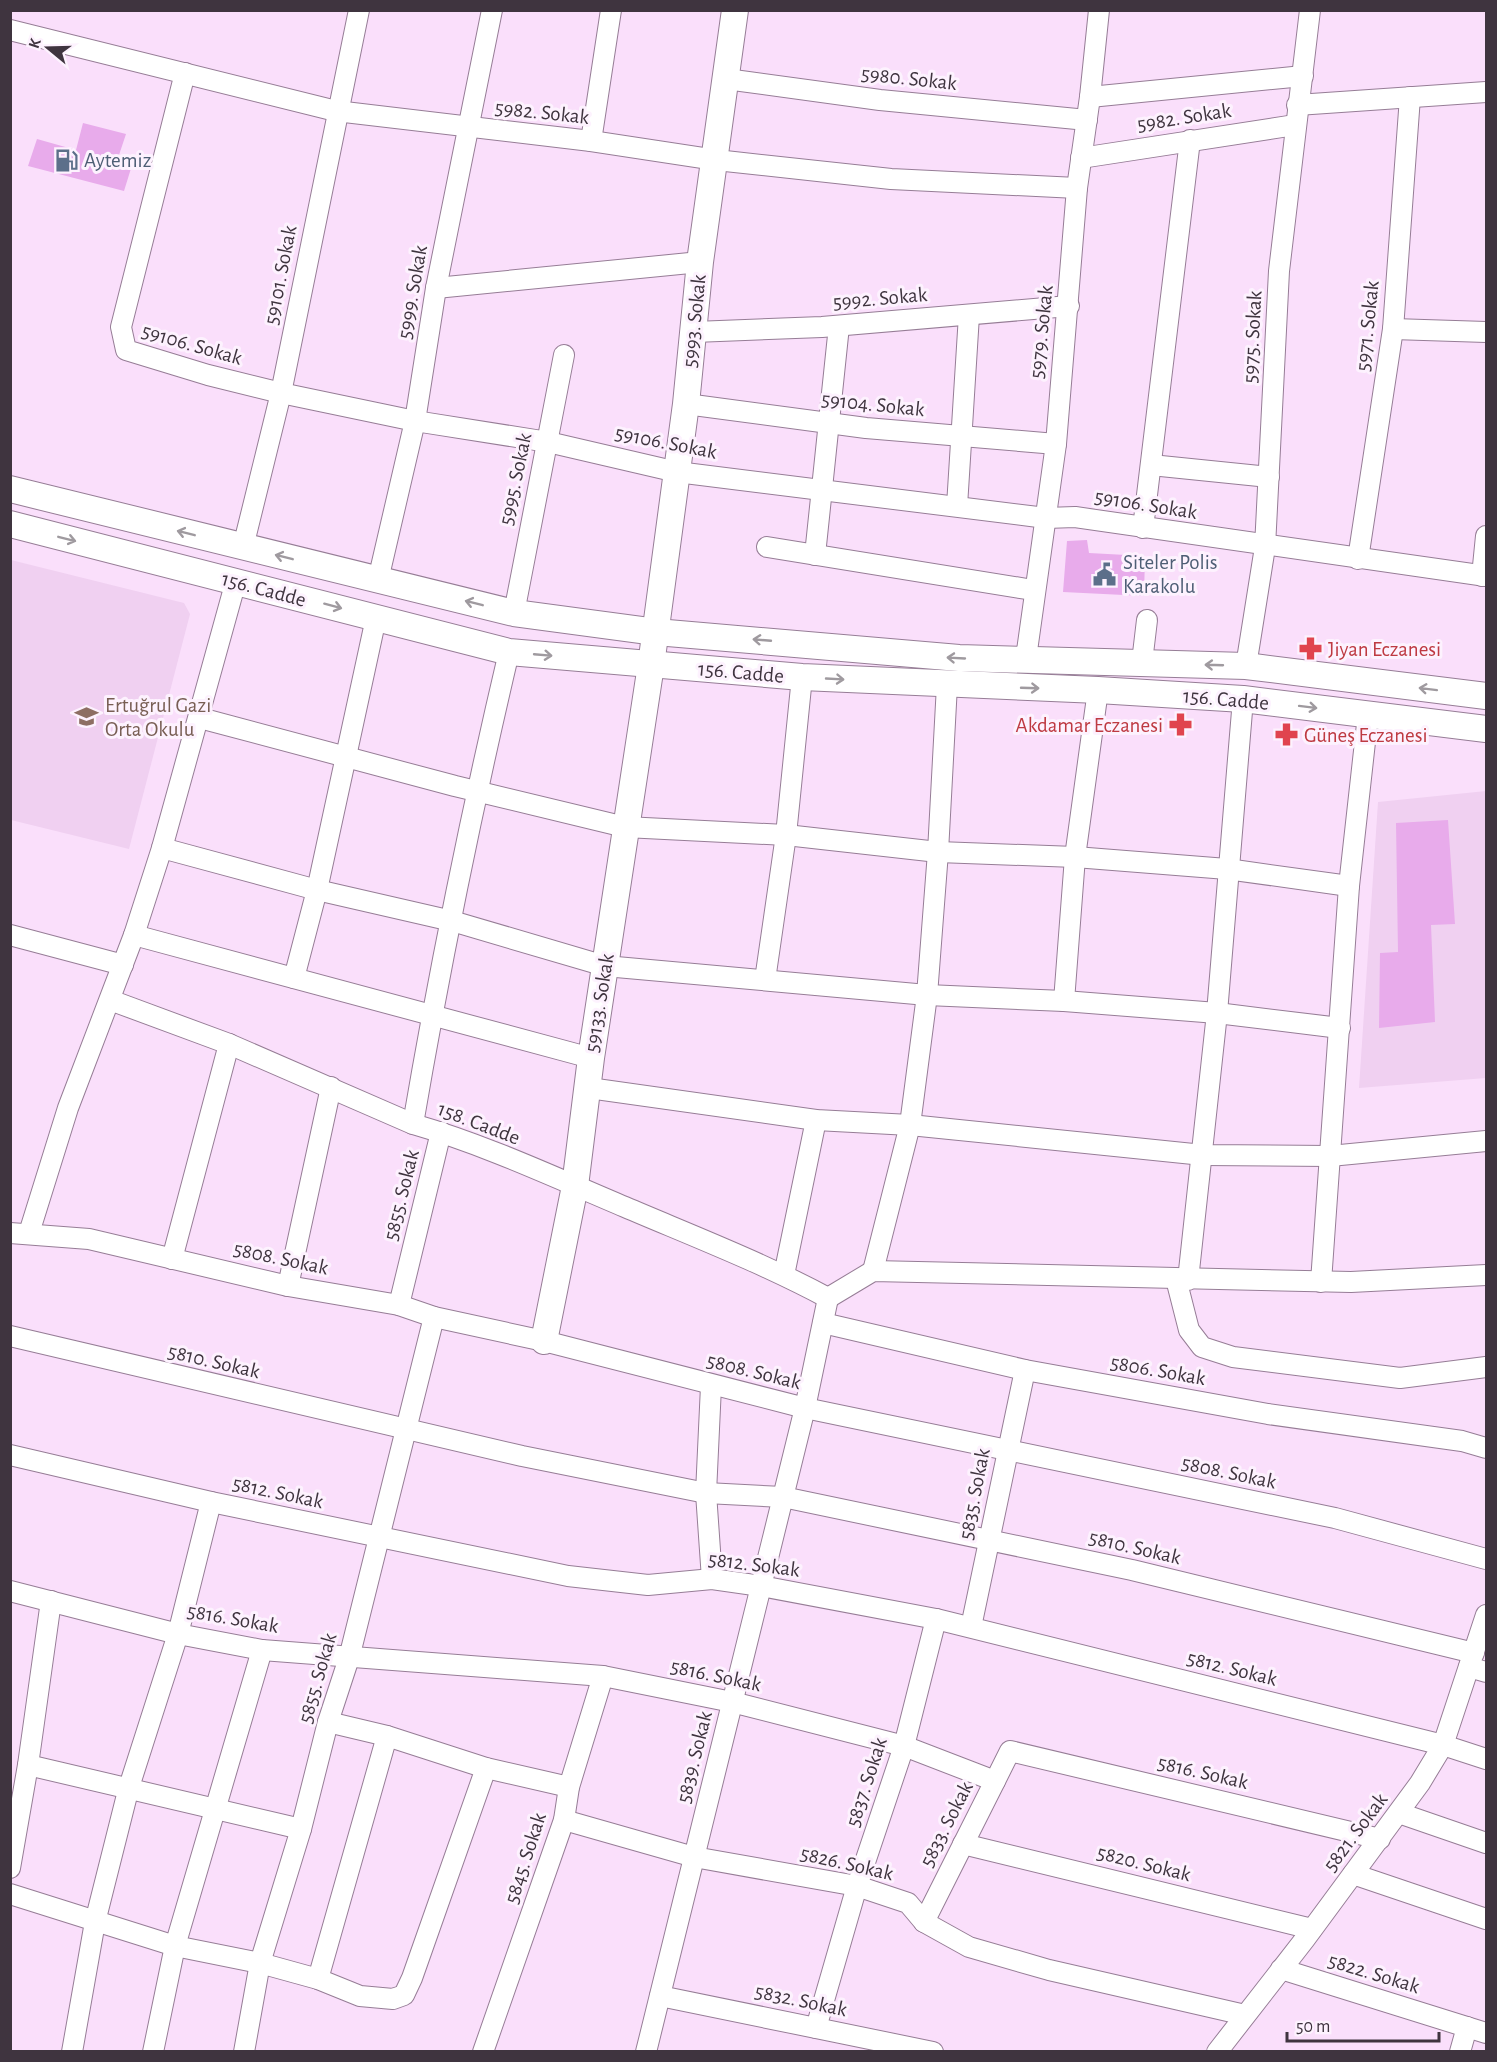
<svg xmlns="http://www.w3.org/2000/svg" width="1497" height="2062" font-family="'Alegreya Sans',sans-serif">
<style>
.built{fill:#f0d0f1}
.building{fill:#e8abeb}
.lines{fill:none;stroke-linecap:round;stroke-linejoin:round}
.minor-casing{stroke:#967d96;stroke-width:22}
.tertiary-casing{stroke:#967d96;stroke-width:28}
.minor{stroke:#fff;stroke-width:20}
.tertiary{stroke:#fff;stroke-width:26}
.oneway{stroke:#9f9a9f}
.labels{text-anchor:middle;stroke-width:6;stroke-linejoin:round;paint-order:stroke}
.street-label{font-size:21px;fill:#3f343f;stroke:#fdf2fe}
.service-label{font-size:21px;fill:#4e5e75;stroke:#fdf2fe;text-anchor:start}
.health-label{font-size:21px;fill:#be3a42;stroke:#fdf2fe;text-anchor:start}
.education-label{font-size:21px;fill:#785e54;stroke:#fdf2fe;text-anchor:start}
</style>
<rect width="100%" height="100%" fill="#fadffb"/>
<g class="built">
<polygon points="11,560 184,603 190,614 129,849 11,820"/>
<polygon points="1486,791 1486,1078 1359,1088 1378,802"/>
</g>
<g class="building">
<polygon points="83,123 126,134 118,158 133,162 124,191 28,166 37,139 76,150"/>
<polygon points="1087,540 1089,553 1145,556 1144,596 1063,592 1067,541"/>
<polygon points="1448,820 1455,924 1431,925 1435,1022 1379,1028 1380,953 1398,952 1396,823"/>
</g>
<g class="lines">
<defs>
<g id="minor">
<polyline points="10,30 336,111 591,141 716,160 891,179 1077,188"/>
<polyline points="185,73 121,327 126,350 208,375 281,393 415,421 548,442 677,472 1046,518 1075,517 1486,576"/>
<polyline points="726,79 880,100 1087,120"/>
<polyline points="1090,97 1303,76"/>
<polyline points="1297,105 1486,92"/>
<polyline points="591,141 611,10"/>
<polyline points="1081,158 1295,125"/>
<polyline points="436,288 700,262"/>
<polyline points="1393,329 1486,332"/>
<polyline points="694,332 822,327 1069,306"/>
<polyline points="686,404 866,428 1056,444"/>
<polyline points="1151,465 1269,477"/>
<polyline points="957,506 969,315"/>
<polyline points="1143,528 1190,140"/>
<polyline points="243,547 281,393 359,10"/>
<polyline points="767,547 1033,590"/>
<polyline points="815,555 839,326"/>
<polyline points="1358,559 1393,329 1410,97"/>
<polyline points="1482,576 1486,536"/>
<polyline points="378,580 415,421 436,288 492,10"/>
<polyline points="514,613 564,355"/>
<polyline points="1026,658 1056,444 1077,188 1090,97 1099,10"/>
<polyline points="1142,662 1147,620"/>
<polyline points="1246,666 1265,547 1279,271 1310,10"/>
<polyline points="200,718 455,786 625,827 786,835 938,852 1075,857 1227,869 1349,886"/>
<polyline points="162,848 317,890 452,921 605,966 927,995 1064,1001 1217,1013 1340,1028"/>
<polyline points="10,935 123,965"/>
<polyline points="134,935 591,1058"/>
<polyline points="294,978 317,890 376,618"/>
<polyline points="765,980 786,835 802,677"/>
<path d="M 110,1000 L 229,1044 L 413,1124 C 486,1145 556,1178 625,1207 C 693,1236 763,1263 828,1298"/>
<polyline points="1064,1001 1075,857 1098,690"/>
<polyline points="589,1088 816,1120 910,1125 1203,1155 1330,1156 1486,1141"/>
<path d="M 413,1124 C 440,966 472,809 509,652"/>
<polyline points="10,1233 89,1239 288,1286 399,1305 434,1317 544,1341 805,1408 1335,1518 1486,1559"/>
<polyline points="29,1233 68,1108 134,935 162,848 236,581"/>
<polyline points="172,1259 229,1044"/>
<polyline points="873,1271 910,1125 927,995 938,852 947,685"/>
<polyline points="784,1275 816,1120"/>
<polyline points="1176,1279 1189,1330 1202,1347 1233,1357 1400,1378 1486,1367"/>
<polyline points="1188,1280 1217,1013 1243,699"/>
<polyline points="1321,1282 1349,886 1368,715"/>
<polyline points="288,1286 331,1087"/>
<polyline points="828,1298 873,1271 1351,1282 1486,1275"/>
<polyline points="399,1305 441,1132"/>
<polyline points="823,1323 1025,1370 1268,1414 1462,1441 1486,1448"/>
<polyline points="10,1336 522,1456 706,1493 783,1497 1132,1570 1474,1653"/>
<polyline points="711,1386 706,1493 712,1579"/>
<polyline points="10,1455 211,1502 568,1576 648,1585 712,1579 761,1586 936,1619 1443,1745 1486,1759"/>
<polyline points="10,1591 178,1634 262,1650 603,1676 732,1702 904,1746 995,1781 1010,1751 1380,1839"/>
<polyline points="971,1627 1025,1370"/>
<polyline points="1469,1667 1486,1672"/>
<polyline points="328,1722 387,1736 486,1768 569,1787"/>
<polyline points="28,1765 301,1829"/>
<polyline points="1399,1813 1486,1843"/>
<polyline points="564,1820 694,1857 857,1886 908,1903 924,1922 969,1947 1049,1970 1245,2015"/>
<polyline points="963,1844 1312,1929"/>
<polyline points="10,1868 28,1765 51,1601"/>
<polyline points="1353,1874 1486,1919"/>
<polyline points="10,1894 175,1946 260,1963 318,1979 360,1996 393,1999 404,1995 412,1978 486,1768"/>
<polyline points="924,1922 995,1781"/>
<polyline points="1281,1969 1486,2033"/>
<polyline points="318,1979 387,1736"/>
<polyline points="660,1996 933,2052"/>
<polyline points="816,2028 857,1886 904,1746 936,1619"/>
<polyline points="72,2052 95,1922 129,1787 178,1634 211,1502"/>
<polyline points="153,2052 175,1946 262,1650"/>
<polyline points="244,2052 260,1963 301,1829 328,1722 349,1658 434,1317"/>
<polyline points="483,2052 564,1820 569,1787 603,1676"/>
<polyline points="646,2052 805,1408 828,1298"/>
<polyline points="1217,2052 1305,1939 1420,1783 1443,1745 1486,1615"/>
<polyline points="1460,2052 1467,2027"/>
</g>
<g id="tertiary">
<polyline points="10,489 514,613 656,632 959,658 1246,666 1486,696"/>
<polyline points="10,524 509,652 802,677 1098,690 1243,699 1486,729"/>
<polyline points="544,1341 575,1186 591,1058 651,665 686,404 700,262 735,10"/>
</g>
</defs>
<use href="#minor" class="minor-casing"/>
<use href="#tertiary" class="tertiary-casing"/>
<use href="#minor" class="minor"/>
<use href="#tertiary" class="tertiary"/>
</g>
<defs><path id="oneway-shaft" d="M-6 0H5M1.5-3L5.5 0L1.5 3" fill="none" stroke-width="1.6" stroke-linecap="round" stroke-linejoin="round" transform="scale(1.5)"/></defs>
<g class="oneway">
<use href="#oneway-shaft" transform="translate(186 533) rotate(-166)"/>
<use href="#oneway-shaft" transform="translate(67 539) rotate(14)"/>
<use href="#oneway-shaft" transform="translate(284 557) rotate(-166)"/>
<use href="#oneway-shaft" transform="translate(474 603) rotate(-166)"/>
<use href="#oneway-shaft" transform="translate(333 606) rotate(15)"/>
<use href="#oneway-shaft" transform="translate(762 640) rotate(-175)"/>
<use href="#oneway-shaft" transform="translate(543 655) rotate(5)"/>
<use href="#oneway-shaft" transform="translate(956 658) rotate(-177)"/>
<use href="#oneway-shaft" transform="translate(1214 665) rotate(-178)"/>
<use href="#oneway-shaft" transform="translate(835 679) rotate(3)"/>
<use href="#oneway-shaft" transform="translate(1030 688) rotate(2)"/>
<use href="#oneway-shaft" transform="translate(1428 689) rotate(-173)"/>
<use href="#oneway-shaft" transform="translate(1308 707) rotate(7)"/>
</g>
<defs>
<symbol id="fuel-bare" viewBox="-9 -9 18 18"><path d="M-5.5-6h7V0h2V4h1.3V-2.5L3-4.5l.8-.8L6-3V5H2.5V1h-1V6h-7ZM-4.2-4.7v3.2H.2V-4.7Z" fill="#5c6f8a" stroke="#fdf2fe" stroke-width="2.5" paint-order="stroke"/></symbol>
<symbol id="civic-bare" viewBox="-9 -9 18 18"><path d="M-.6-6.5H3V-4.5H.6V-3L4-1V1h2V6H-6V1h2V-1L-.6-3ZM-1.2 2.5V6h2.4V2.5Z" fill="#5c6f8a" stroke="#fdf2fe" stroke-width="2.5" paint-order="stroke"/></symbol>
<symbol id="pharmacy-bare" viewBox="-9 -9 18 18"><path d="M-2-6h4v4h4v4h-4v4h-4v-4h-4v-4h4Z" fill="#e0444e" stroke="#fdf2fe" stroke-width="2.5" paint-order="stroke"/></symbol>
<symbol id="school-bare" viewBox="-9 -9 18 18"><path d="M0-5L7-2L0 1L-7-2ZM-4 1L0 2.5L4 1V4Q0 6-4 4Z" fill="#8d6e63" stroke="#fdf2fe" stroke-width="2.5" paint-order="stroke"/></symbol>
</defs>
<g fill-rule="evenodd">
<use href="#fuel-bare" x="50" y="144" width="33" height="33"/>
<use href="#civic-bare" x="1088" y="558" width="33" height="33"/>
<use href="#pharmacy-bare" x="1294" y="632" width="33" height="33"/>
<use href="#school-bare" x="70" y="700" width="33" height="33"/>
<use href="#pharmacy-bare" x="1164" y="708" width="33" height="33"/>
<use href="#pharmacy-bare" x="1270" y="718" width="33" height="33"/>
</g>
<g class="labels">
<g class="street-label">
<text transform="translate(909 78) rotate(6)" y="7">5980. Sokak</text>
<text transform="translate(542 112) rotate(6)" y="7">5982. Sokak</text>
<text transform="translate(1184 117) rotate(-9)" y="7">5982. Sokak</text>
<text transform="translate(280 275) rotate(-79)" y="7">59101. Sokak</text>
<text transform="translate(412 292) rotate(-80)" y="7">5999. Sokak</text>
<text transform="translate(880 298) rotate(-5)" y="7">5992. Sokak</text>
<text transform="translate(694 321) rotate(-84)" y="7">5993. Sokak</text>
<text transform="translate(1367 326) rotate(-84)" y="7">5971. Sokak</text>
<text transform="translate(1041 332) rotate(-84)" y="7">5979. Sokak</text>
<text transform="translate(1252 337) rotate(-87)" y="7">5975. Sokak</text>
<text transform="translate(192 344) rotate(16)" y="7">59106. Sokak</text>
<text transform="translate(873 404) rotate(6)" y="7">59104. Sokak</text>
<text transform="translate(666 442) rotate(11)" y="7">59106. Sokak</text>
<text transform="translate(515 479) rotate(-78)" y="7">5995. Sokak</text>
<text transform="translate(1146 504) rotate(9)" y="7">59106. Sokak</text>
<text transform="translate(264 589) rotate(15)" y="7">156. Cadde</text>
<text transform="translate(741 672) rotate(5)" y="7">156. Cadde</text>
<text transform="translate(1226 699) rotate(5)" y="7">156. Cadde</text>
<text transform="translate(599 1003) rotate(-81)" y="7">59133. Sokak</text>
<text transform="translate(479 1123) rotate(21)" y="7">158. Cadde</text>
<text transform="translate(401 1195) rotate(-76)" y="7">5855. Sokak</text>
<text transform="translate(281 1258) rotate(12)" y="7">5808. Sokak</text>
<text transform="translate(214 1361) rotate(13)" y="7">5810. Sokak</text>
<text transform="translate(1158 1370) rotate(10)" y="7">5806. Sokak</text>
<text transform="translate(754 1371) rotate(14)" y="7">5808. Sokak</text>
<text transform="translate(1229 1472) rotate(12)" y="7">5808. Sokak</text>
<text transform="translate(278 1492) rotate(12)" y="7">5812. Sokak</text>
<text transform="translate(974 1494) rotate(-79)" y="7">5835. Sokak</text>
<text transform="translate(1135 1547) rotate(13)" y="7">5810. Sokak</text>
<text transform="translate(754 1564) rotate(7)" y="7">5812. Sokak</text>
<text transform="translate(233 1618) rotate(10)" y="7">5816. Sokak</text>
<text transform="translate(1232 1668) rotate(14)" y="7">5812. Sokak</text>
<text transform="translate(716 1675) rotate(12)" y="7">5816. Sokak</text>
<text transform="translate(317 1678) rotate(-74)" y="7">5855. Sokak</text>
<text transform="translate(694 1757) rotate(-76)" y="7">5839. Sokak</text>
<text transform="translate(1203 1772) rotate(13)" y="7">5816. Sokak</text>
<text transform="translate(866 1782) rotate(-72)" y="7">5837. Sokak</text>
<text transform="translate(946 1824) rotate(-63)" y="7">5833. Sokak</text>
<text transform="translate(1355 1832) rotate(-53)" y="7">5821. Sokak</text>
<text transform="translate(525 1858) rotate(-72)" y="7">5845. Sokak</text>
<text transform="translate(847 1863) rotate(13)" y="7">5826. Sokak</text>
<text transform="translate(1144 1863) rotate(14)" y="7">5820. Sokak</text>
<text transform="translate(1374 1973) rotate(17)" y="7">5822. Sokak</text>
<text transform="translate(801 2000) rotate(12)" y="7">5832. Sokak</text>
</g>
<g class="service-label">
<text x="84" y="167">Aytemiz</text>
<text x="1123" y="569">Siteler Polis<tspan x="1123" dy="24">Karakolu</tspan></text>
</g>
<g class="health-label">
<text x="1328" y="656">Jiyan Eczanesi</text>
<text x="1163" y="732" text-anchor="end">Akdamar Eczanesi</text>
<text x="1304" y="742">Güneş Eczanesi</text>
</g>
<g class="education-label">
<text x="105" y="712">Ertuğrul Gazi<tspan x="105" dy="24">Orta Okulu</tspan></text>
</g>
</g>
<rect width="1497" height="2062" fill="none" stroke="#3f343f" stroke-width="24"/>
<g transform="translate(48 48) rotate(289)" stroke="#fdf2fe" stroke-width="4.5" paint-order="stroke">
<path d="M0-4.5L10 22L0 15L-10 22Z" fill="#3f343f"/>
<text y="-9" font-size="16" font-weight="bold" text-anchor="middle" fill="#3f343f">K</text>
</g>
<path d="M1287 2032v9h152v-9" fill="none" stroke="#3f343f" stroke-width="3"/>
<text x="1296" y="2032" font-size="18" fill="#3f343f" stroke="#fdf2fe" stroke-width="4.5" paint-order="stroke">50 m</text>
</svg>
